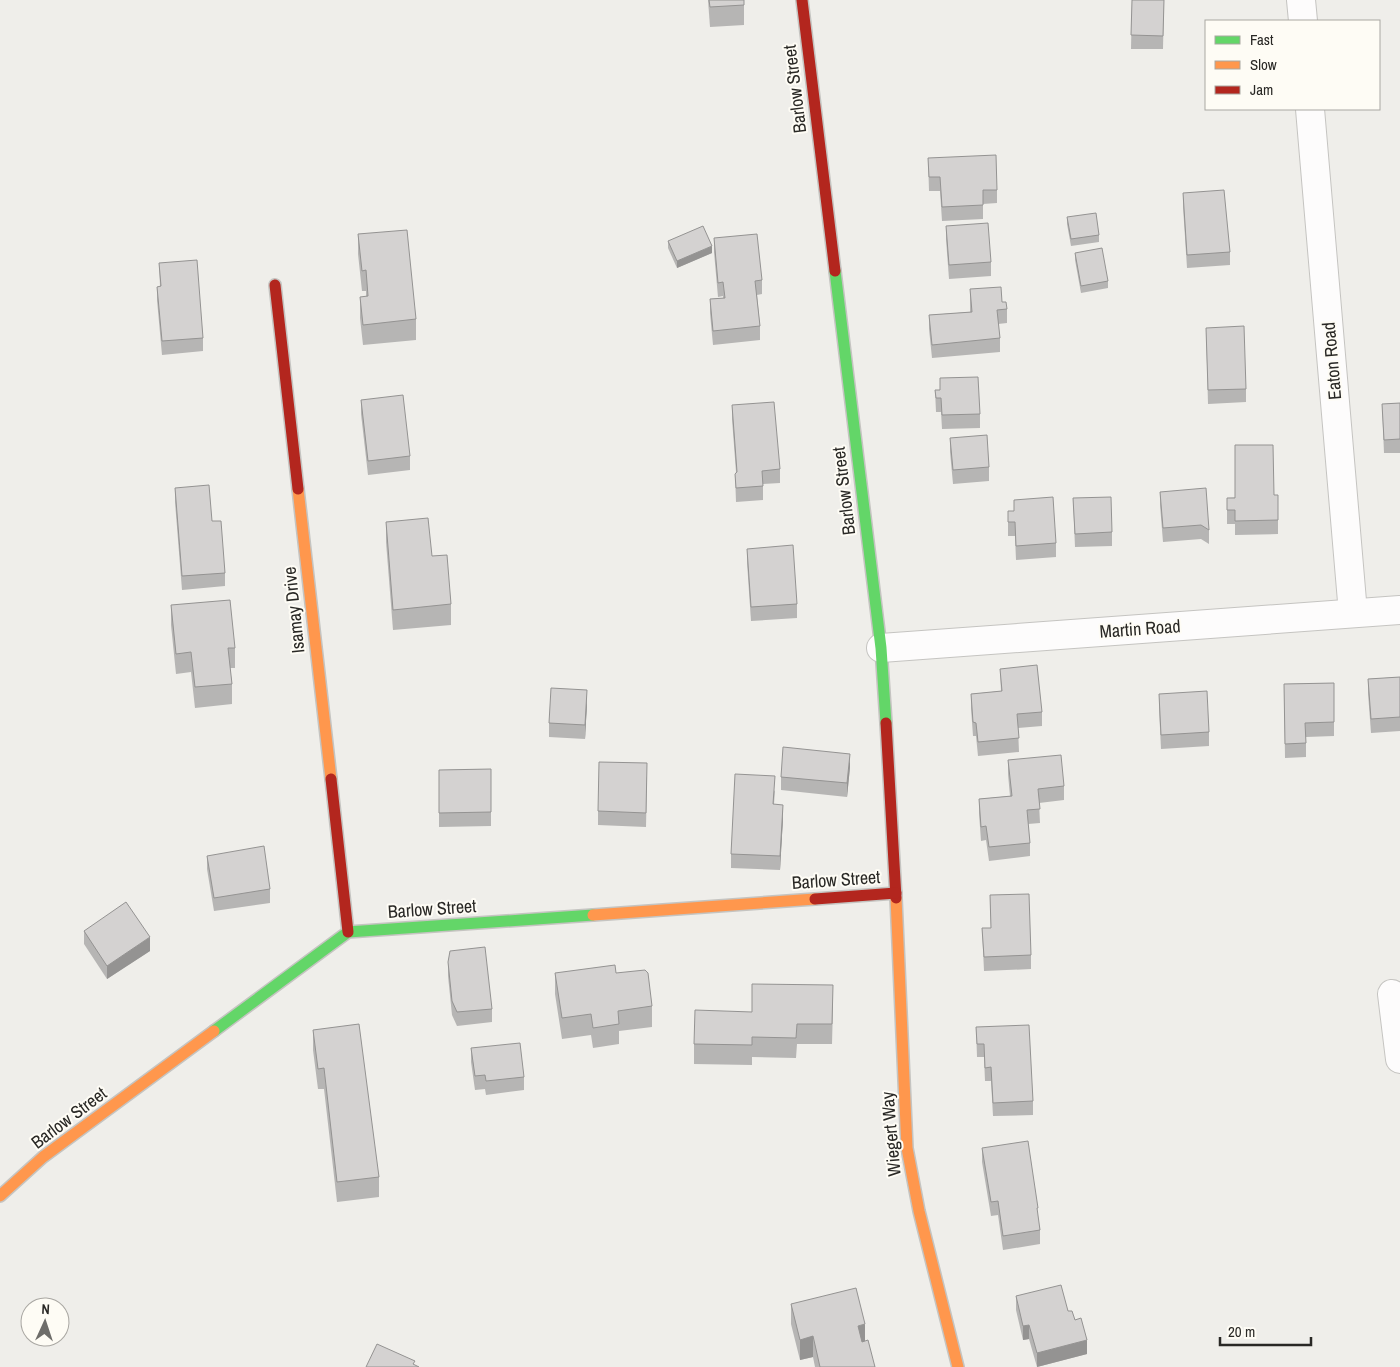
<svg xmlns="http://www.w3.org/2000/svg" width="1400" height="1367" font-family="'Archivo Narrow',sans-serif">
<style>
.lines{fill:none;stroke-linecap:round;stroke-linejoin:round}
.street-casing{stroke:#c5c4c1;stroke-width:30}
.fast-casing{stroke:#c5c4c1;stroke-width:14}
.slow-casing{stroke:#c5c4c1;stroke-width:14}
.jam-casing{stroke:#c5c4c1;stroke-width:14}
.street{stroke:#fdfcfc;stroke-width:28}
.fast{stroke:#63d668;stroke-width:11}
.slow{stroke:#ff974d;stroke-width:11}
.jam{stroke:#b3261e;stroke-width:11}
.wall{fill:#b6b5b4}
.shaded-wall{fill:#949392}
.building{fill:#d4d2d1;stroke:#949392}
.labels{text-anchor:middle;stroke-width:4;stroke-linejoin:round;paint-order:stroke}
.street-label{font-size:18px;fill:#292825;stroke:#fefcf5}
</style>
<rect width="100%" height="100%" fill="#efeeea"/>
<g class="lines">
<defs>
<g id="street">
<polyline points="1301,0 1303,21"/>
<polyline points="1310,109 1353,613"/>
<polyline points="881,648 1400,610"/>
<polyline points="1392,994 1400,1059"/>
</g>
<g id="fast">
<polyline points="835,271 881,648 886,723"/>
<polyline points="214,1031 348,932 593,915"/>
</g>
<g id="slow">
<polyline points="298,489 331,779"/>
<polyline points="896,898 907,1148 919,1211 958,1367"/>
<polyline points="593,915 815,899"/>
<polyline points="0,1196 43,1157 214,1031"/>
</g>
<g id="jam">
<polyline points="802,0 835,271"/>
<polyline points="275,285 298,489"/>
<polyline points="886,723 896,898"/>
<polyline points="331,779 348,932"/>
<polyline points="815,899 896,893"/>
</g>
</defs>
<use href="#street" class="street-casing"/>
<use href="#fast" class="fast-casing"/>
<use href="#slow" class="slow-casing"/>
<use href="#jam" class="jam-casing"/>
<use href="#street" class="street"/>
<use href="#fast" class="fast"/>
<use href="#slow" class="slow"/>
<use href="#jam" class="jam"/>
</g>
<g class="wall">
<polygon points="708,0 744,0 744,25 710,27"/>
<polygon points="1132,0 1164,0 1163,49 1131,49"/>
<polygon points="928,158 997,190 997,203 983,204 983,219 942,221 940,191 929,191"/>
<polygon points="1183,193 1230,252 1230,265 1187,268 1183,206"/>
<polygon points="1067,217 1099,235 1099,242 1071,246 1067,224"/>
<polygon points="946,226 991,262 991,276 949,279 946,239"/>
<polygon points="358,234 416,319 416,340 363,345 360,318 360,297 366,297 366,291 362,291 358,254"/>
<polygon points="714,238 762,280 762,294 757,295 760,326 760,340 713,345 710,313 710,299 723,298 723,296 718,297 714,252"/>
<polygon points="668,241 712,253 677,268 668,248"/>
<polygon points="1075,253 1108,281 1108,288 1081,293 1075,260"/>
<polygon points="159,263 203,338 203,351 162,355 157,300 157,287 160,286"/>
<polygon points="970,289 1002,302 1007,309 1007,323 998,324 1000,338 1000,352 932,358 929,329 929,315 970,312"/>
<polygon points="1206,328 1246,389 1246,402 1208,404"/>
<polygon points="935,390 980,414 980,428 942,429 941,412 936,412"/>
<polygon points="361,400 410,456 410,470 368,475 361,414"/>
<polygon points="1400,403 1400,453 1384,453 1382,404"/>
<polygon points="732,405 780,469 780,483 763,484 763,500 736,502 735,474 736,472 732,419"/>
<polygon points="950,438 989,467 989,481 953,484 950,452"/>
<polygon points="175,488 212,521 225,573 225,586 182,590 175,502"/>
<polygon points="1160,492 1209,530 1209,544 1201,539 1163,542 1160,505"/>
<polygon points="1278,495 1278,534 1235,535 1235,524 1227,524 1227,498"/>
<polygon points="1073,498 1112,532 1112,546 1075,547"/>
<polygon points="1014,500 1056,543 1056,557 1016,560 1015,536 1008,536 1008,511 1014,511"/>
<polygon points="386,522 432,556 451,604 451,625 393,630 386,542"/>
<polygon points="747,549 797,604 797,618 751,621 747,562"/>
<polygon points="171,605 235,648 235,668 230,668 232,684 232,704 195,708 191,672 176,674 171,625"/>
<polygon points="1000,669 1042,712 1042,726 1018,728 1019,752 978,756 976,736 973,736 971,708 971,694 1001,691"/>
<polygon points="1400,677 1400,731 1371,733 1368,693 1368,679"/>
<polygon points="1334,683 1334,736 1306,737 1306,757 1285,758 1284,684"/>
<polygon points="1159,694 1209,732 1209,746 1161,749 1159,708"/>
<polygon points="587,704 585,739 549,737 549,723"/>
<polygon points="1008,760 1064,786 1064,800 1039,803 1040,823 1028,824 1030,843 1030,856 989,861 986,840 981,841 979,813 979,799 1010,796 1008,774"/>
<polygon points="850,767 847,797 781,790 781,777"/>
<polygon points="491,769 491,826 439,827 439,770"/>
<polygon points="647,777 646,827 598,825 598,811"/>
<polygon points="775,790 774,804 783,818 780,870 731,868 731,854"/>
<polygon points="207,856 270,889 270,903 214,911 207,869"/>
<polygon points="990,895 1031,955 1031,969 984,971 982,928 991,928"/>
<polygon points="84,931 150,951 107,979 84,944"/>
<polygon points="448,962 492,1009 492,1022 457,1026 452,1015 448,976"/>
<polygon points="555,973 616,973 652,1006 652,1027 619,1031 619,1044 593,1048 591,1035 562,1039 555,994"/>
<polygon points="833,1006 832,1044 797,1044 796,1058 752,1057 752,1065 694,1064 694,1044 752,1012"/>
<polygon points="976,1027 1033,1101 1033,1115 993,1116 991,1081 985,1081 984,1057 977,1057"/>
<polygon points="313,1030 379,1177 379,1197 337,1202 324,1089 318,1089 313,1050"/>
<polygon points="471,1048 524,1077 524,1090 486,1095 485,1089 475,1090 471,1062"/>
<polygon points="982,1148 1038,1221 1040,1230 1040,1244 1003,1250 998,1215 991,1216 982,1162"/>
<polygon points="1016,1296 1068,1311 1075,1320 1087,1354 1037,1367 1029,1339 1023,1340 1016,1310"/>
<polygon points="791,1304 865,1341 875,1367 815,1367 813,1357 800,1360 791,1324"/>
</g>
<g class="shaded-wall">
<polygon points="712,246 712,253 677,268 677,261"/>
<polygon points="587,690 587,704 585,739 585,725"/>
<polygon points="850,754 850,767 847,797 847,783"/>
<polygon points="783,805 783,818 780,870 780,856"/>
<polygon points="150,937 150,951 107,979 107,966"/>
<polygon points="865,1324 865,1344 858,1346 858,1326"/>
<polygon points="1029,1325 1029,1339 1023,1340 1023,1326"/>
<polygon points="813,1336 813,1357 800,1360 800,1340"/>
<polygon points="1087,1340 1087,1354 1037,1367 1037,1353"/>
</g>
<g class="building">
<polygon points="709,0 744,0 744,5 710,7"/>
<polygon points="1132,0 1164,0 1163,36 1131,35"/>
<polygon points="996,155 997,190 983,190 983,205 942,207 940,177 929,177 928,158"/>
<polygon points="1224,190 1230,252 1187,255 1183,193"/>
<polygon points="1096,213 1099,235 1071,239 1067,217"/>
<polygon points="988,223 991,262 949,265 946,226"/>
<polygon points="703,226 712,246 677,261 668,241"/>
<polygon points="407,230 416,319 363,325 360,297 368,296 366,270 362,271 358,234"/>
<polygon points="757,234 762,280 755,281 760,326 713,331 710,299 725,298 723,282 718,283 714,238"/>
<polygon points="1102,248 1108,281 1081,286 1075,253"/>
<polygon points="197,260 203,338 162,341 157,287 161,286 159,263"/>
<polygon points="1001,287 1002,302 1006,302 1007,309 997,310 1000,338 932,345 929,315 972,312 970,289"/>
<polygon points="1244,326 1246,389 1208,390 1206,328"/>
<polygon points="978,377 980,414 942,415 941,398 936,398 935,390 940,390 940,378"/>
<polygon points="403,395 410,456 368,461 361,400"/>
<polygon points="774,402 780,469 762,471 763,486 736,488 735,474 737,472 732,405"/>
<polygon points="1400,403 1400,439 1384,440 1382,404"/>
<polygon points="987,435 989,467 953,470 950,438"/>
<polygon points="1235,445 1273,445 1274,495 1278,495 1278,520 1235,521 1235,510 1227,510 1227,498 1235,498"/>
<polygon points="209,485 212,521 221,521 225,573 182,576 175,488"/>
<polygon points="1206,488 1209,530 1201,525 1163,528 1160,492"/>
<polygon points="1053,497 1056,543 1016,546 1015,522 1008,522 1008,511 1014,511 1014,500"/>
<polygon points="1111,497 1112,532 1075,534 1073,498"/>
<polygon points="428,518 432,556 447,555 451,604 393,610 386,522"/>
<polygon points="793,545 797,604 751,607 747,549"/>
<polygon points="230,600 235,648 228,648 232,684 195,687 191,652 176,654 171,605"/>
<polygon points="1037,665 1042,712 1017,714 1019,738 978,742 976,723 973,722 971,694 1002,691 1000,669"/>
<polygon points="1400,677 1400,717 1371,719 1368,679"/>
<polygon points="1334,683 1334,722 1305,723 1306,743 1285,744 1284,684"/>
<polygon points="551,688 587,690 585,725 549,723"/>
<polygon points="1207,691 1209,732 1161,735 1159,694"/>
<polygon points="783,747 850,754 847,783 781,777"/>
<polygon points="1061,755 1064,786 1038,789 1040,809 1027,810 1030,843 989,847 986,826 981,827 979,799 1012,796 1008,760"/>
<polygon points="599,762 647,763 646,813 598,811"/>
<polygon points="491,769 491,812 439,813 439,770"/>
<polygon points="735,774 775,776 773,804 783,805 780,856 731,854"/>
<polygon points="264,846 270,889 214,898 207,856"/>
<polygon points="1029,894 1031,955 984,957 982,928 991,928 990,895"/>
<polygon points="126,902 150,937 107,966 84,931"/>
<polygon points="485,947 492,1009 457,1012 452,1001 448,962 450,951"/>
<polygon points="615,965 616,973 645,970 648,973 652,1006 618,1011 619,1024 593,1028 591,1014 562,1018 555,973"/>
<polygon points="752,984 833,985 832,1024 797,1024 796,1038 752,1037 752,1045 694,1044 695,1010 752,1012"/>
<polygon points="359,1024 379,1177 337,1182 324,1068 318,1069 313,1030"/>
<polygon points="1029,1025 1033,1101 993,1103 991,1067 985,1068 984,1044 977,1044 976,1027"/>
<polygon points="520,1043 524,1077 486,1081 485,1075 475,1076 471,1048"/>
<polygon points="1028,1141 1038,1208 1037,1208 1040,1230 1003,1236 998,1201 991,1202 982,1148"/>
<polygon points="1061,1285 1068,1311 1072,1311 1075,1320 1081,1318 1087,1340 1037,1353 1029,1325 1023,1326 1016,1296"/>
<polygon points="856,1288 865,1324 858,1326 862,1342 868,1340 875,1367 820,1367 813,1336 800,1340 791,1304"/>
<polygon points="377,1344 415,1361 413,1364 419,1367 366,1367"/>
</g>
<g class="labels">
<g class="street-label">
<text transform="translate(795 89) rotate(-97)" y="6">Barlow Street</text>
<text transform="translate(1332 361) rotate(-95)" y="6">Eaton Road</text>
<text transform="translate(844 491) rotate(-97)" y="6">Barlow Street</text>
<text transform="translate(294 610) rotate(-96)" y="6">Isamay Drive</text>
<text transform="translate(1140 629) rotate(-4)" y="6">Martin Road</text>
<text transform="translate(836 880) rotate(-4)" y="6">Barlow Street</text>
<text transform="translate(432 909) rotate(-4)" y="6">Barlow Street</text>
<text transform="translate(69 1118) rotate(-37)" y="6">Barlow Street</text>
<text transform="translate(891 1134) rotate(-95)" y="6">Wiegert Way</text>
</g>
</g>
<rect x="1205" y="20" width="175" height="90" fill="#fefcf5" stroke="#a9a7a2"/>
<rect x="1215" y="36" width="25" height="8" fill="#63d668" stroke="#a9a7a2"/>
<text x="1250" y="45" font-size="15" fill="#292825">Fast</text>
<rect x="1215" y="61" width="25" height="8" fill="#ff974d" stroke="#a9a7a2"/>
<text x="1250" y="70" font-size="15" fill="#292825">Slow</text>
<rect x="1215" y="86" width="25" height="8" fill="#b3261e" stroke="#a9a7a2"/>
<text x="1250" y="95" font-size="15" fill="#292825">Jam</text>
<g transform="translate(45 1322) rotate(3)"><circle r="24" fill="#fefcf5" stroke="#a9a7a2"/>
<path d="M0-4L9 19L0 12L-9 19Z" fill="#6e6d6a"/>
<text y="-8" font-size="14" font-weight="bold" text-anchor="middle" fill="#292825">N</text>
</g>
<path d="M1220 1337v8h91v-8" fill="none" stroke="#292825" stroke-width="2.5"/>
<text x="1228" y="1337" font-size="15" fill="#292825" stroke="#fefcf5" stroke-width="4" paint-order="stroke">20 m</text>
</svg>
